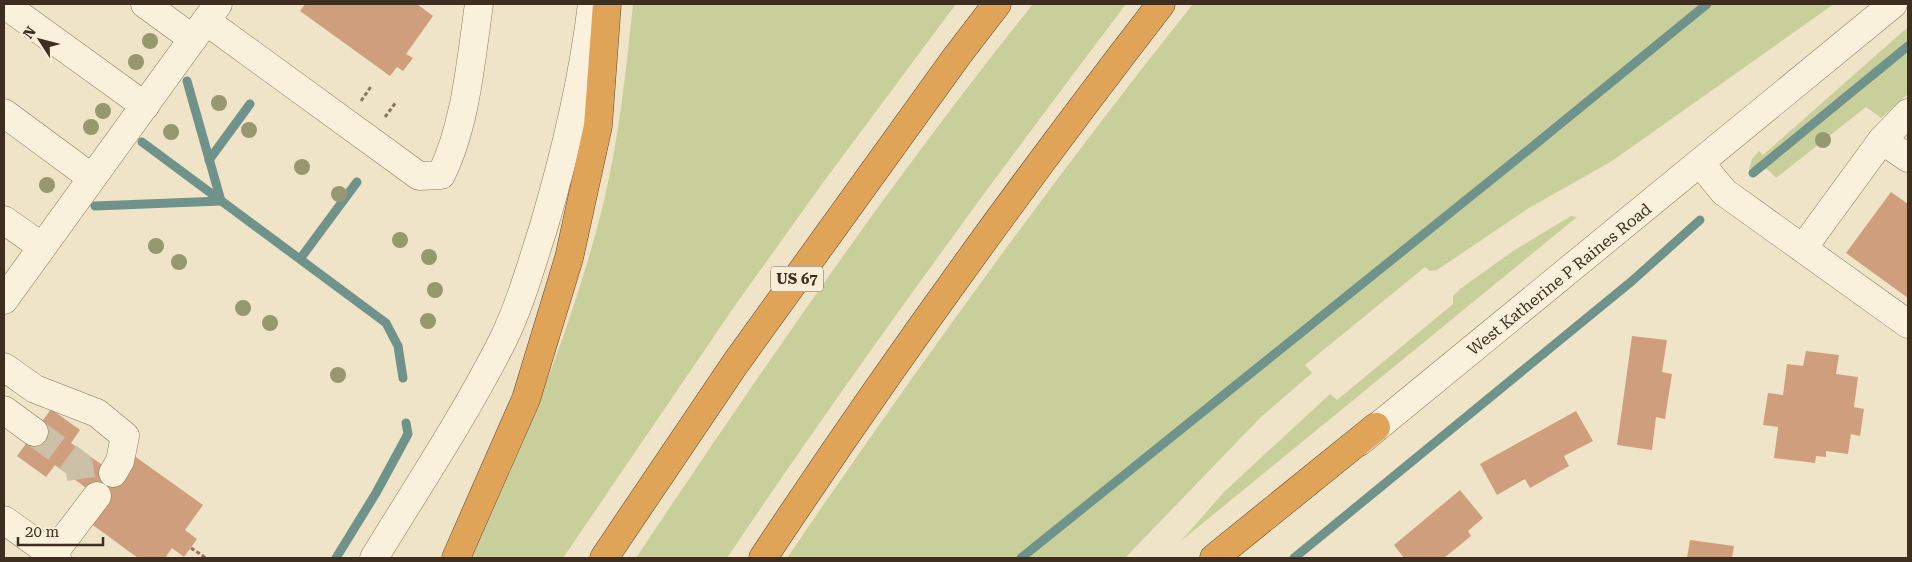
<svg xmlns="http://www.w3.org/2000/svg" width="1912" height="562" font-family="'Roboto Serif',serif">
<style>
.green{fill:#c9cf9b}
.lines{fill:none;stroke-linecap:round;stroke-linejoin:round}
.stream{stroke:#6f938a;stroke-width:9}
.building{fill:#cf9f7d}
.minor-tunnel{stroke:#ccc0a6;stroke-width:28;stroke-dasharray:28 14;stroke-linecap:butt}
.minor-casing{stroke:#8d765c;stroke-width:29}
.highway-casing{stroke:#5b4430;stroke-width:29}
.path{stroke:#8d765c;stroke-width:3;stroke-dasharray:4 2.5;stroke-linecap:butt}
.minor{stroke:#faf1dc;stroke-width:28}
.highway{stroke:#e0a458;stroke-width:28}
.tree{fill:#96986f}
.labels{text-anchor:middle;stroke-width:4.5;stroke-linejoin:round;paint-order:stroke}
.shield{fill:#f7eed8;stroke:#756857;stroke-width:1}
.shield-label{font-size:15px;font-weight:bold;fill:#3d2e20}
.street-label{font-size:16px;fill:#3d2e20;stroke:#f7eed8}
</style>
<rect width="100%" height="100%" fill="#f0e4c8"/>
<g class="green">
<path d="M 633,4 L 956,4 L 822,184 L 734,307 L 563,558 L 472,558 C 520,452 565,345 596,232 C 617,158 625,80 633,4 Z"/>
<path d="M 1033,4 L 1126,4 C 989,185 854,369 727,558 L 636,558 C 762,369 891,181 1033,4 Z"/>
<path d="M 1193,4 L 1834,4 L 1612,161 L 1529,208 L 1437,270 L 1430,271 L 1425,267 L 1305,365 L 1312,373 L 1261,417 L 1125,558 L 787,558 C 916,369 1050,183 1193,4 Z"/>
<path d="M 1908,27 L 1908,94 L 1881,118 L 1866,107 L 1776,178 C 1767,168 1763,164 1749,169 L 1752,159 L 1759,151 L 1763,155 Z"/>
<polygon points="1571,216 1577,217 1181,541 1224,492 1330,394 1337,400 1453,304 1453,296 1460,289 1513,251"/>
</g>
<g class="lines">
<g class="stream">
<polyline points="142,142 386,323 398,346 403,378"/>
<polyline points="209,160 250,104"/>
<polyline points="1753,173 1908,46"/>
<polyline points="95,206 221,201 187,81"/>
<polyline points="300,259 357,182"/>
<polyline points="336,558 376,493 408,434 406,423"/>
<polyline points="1021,558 1532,147 1707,4"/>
<polyline points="1294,558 1632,281 1700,220"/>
</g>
</g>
<g class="building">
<polygon points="305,4 417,4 433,16 406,54 413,58 403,71 397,67 390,76 300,11"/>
<polygon points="1891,192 1908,204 1908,298 1846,253"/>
<polygon points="1632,336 1667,340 1662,372 1672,374 1665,419 1656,417 1652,450 1617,445"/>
<polygon points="1806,351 1839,355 1836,374 1858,377 1854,407 1864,409 1860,436 1851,434 1848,454 1826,451 1826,457 1816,456 1815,463 1774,458 1778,427 1763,425 1768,393 1783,395 1787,364 1803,366"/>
<polygon points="51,409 80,430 71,443 118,476 133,455 203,505 185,530 197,539 184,557 172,548 165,558 138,558 86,520 101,499 55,465 46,477 17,456"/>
<polygon points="1576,411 1593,441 1564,456 1569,466 1530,488 1525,479 1497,495 1480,464"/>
<polygon points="1460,490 1483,518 1468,531 1471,536 1444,558 1404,558 1394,545"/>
<polygon points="1690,540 1734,546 1732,558 1687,558"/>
</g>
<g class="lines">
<polyline class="minor-tunnel" points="34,432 79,465 82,485"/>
<defs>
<g id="minor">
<polyline points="4,4 145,106"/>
<polyline points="145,4 193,39"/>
<path d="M 206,21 L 419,176 L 441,175 C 466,125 471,59 479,4"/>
<polyline points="4,113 92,178"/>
<polyline points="1882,140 1908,113"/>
<polyline points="1701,164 1724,192 1908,324"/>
<polyline points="4,220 42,247"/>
<polyline points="1803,248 1882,140 1908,158"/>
<polyline points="4,300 218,4"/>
<polyline points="4,367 35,389 97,413 125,436 120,461 113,473"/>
<polyline points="4,410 34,432"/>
<polyline points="1359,442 1893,4"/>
<polyline points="4,520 57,558"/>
<polyline points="52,555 97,496"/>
<path d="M 374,558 C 418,486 465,415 503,340 C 520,305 531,266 543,229 C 565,155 583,80 592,4"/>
</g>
<g id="highway">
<polyline points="456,558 526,399 569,258 598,126 607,4"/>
<polyline points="604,558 735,364 957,56 997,4"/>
<path d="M 763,558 C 888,369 1022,184 1161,4"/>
<polyline points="1214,558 1376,427"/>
</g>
</defs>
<use href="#minor" class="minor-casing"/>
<use href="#highway" class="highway-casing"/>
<g class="path">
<polyline points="361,101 372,85"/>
<polyline points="385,117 396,102"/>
<polyline points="191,548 206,558"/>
</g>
<use href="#minor" class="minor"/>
<use href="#highway" class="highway"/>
</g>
<g class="tree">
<circle cx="150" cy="41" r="8"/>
<circle cx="136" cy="62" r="8"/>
<circle cx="219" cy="103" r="8"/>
<circle cx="103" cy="111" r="8"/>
<circle cx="91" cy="127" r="8"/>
<circle cx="249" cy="130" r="8"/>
<circle cx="171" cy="132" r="8"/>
<circle cx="1823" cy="140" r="8"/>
<circle cx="302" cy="167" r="8"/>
<circle cx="47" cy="185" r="8"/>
<circle cx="339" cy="194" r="8"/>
<circle cx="400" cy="240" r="8"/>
<circle cx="156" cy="246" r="8"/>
<circle cx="429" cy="257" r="8"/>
<circle cx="179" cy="262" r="8"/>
<circle cx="435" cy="290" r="8"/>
<circle cx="243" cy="308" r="8"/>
<circle cx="428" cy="321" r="8"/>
<circle cx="270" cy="323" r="8"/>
<circle cx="338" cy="375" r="8"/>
</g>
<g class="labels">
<rect class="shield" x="771" y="266.5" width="52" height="25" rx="4"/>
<g class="shield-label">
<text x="797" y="284">US 67</text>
</g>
<g class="street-label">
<text transform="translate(1559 279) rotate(-39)" y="6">West Katherine P Raines Road</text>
</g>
</g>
<rect width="1912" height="562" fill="none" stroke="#3d2e20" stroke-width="10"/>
<g transform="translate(40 40) rotate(306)" stroke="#f7eed8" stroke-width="4" paint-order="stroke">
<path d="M0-4L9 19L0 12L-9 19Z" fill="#3d2e20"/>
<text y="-8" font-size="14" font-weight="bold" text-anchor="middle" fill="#3d2e20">N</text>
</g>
<path d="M18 537v8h85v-8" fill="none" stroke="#3d2e20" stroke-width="2.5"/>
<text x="25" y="537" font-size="15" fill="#3d2e20" stroke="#f7eed8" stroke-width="4" paint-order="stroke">20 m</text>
</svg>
